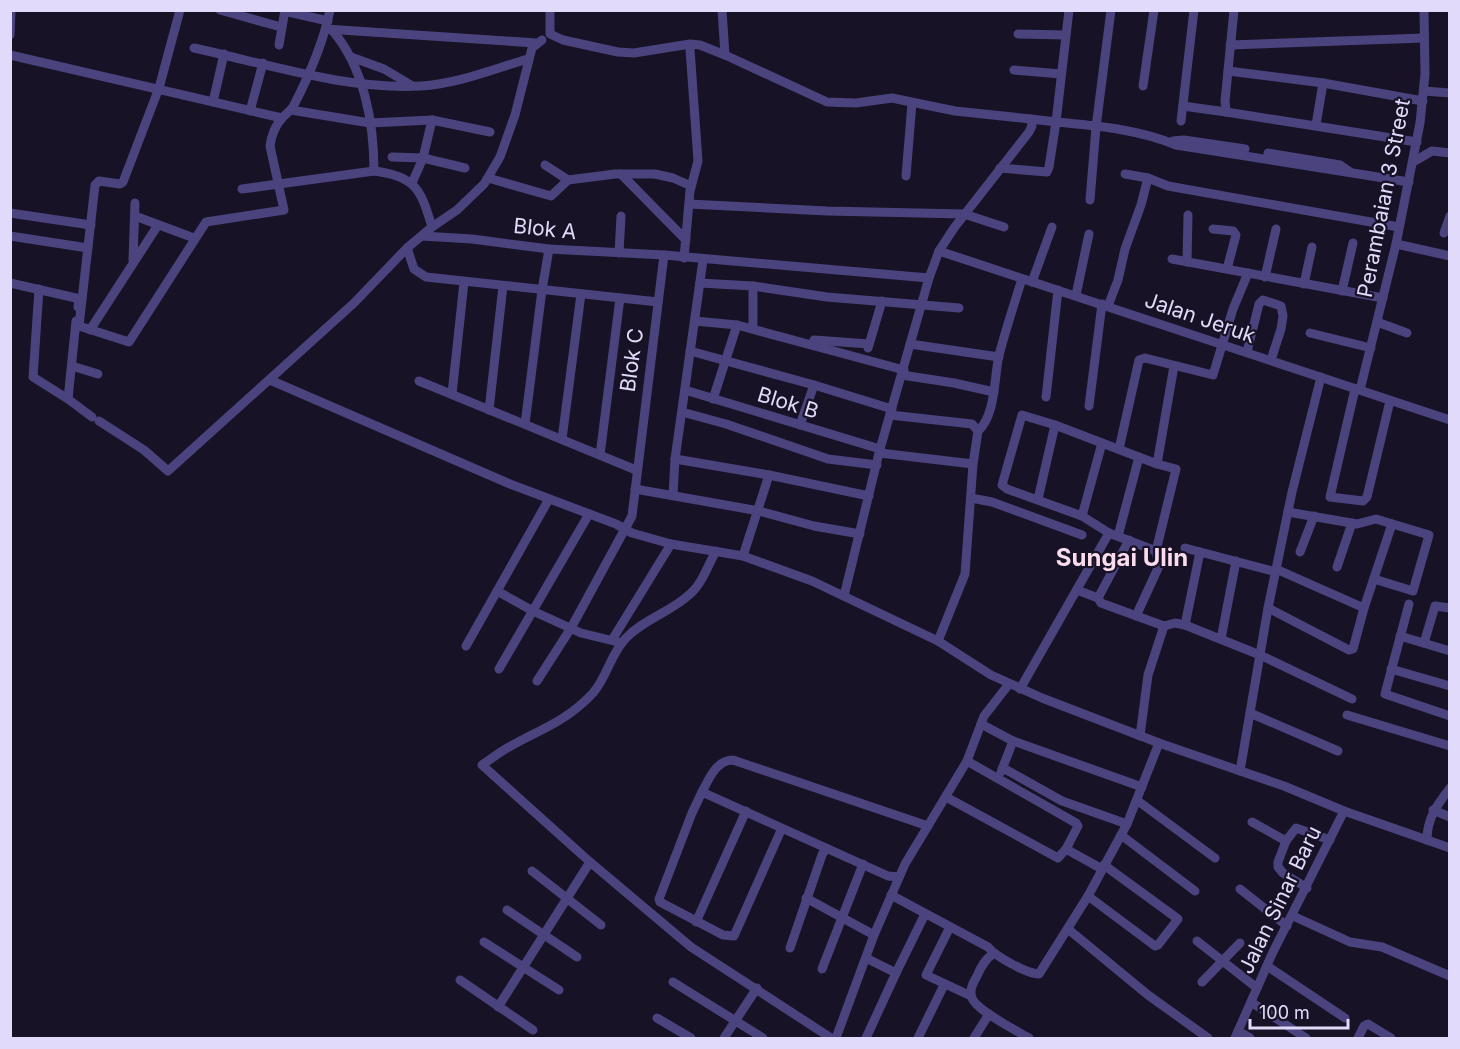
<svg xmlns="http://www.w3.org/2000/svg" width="1460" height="1049" font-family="Inter,sans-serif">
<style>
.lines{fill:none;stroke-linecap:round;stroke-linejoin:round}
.minor{stroke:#4b437e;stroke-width:9}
.labels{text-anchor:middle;stroke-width:4.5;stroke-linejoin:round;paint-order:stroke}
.street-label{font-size:21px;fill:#e1dafa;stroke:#171225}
.quarter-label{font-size:24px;font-weight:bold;fill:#fbdced;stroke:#171225}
</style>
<rect width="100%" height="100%" fill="#171225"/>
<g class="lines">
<g class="minor">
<polyline points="220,10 281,27"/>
<polyline points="550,10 550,34 563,40 618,52 634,53 690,44 700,45 725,55 827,102 856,103 892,98 955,111 1031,119 1032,126 1029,132 954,228 939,251 929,278 880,449 844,596"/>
<polyline points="722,10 725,55"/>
<polyline points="1234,10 1225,101 1226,112 1417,142"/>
<polyline points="284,11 328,21"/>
<polyline points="326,29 536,43"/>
<path d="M 332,30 C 364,67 374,123 374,171"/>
<polyline points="1018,34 1066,35"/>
<polyline points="10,35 11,10"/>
<polyline points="279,45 285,10"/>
<polyline points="1230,45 1424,38"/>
<path d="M 194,48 C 268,64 345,90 421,86 C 458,84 493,69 528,59"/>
<polyline points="10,55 282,118"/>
<polyline points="351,57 384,69 411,85"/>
<polyline points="1014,70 1061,74"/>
<polyline points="1228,71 1323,83 1423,101"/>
<polyline points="1143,86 1154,10"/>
<polyline points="1424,91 1450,93"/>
<polyline points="213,102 224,54"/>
<polyline points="1183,106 1226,112"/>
<polyline points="291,110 370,123 432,120 490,132"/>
<polyline points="250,111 263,63"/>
<polyline points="1031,119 1056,122 1069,10"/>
<polyline points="1181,121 1194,10"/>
<polyline points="1316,125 1323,83"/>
<polyline points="1173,141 1184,140 1245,149"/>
<polyline points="1268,153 1340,165 1350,172"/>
<polyline points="392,157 423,158 465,168"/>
<polyline points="1413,162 1432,151 1450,153"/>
<polyline points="545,165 568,180"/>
<path d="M 1000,168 L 1047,172 L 1049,167 L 1056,122 C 1097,126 1138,129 1176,145 L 1409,182"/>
<polyline points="621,174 686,240"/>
<polyline points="1125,174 1148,178 1168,186 1399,227"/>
<polyline points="906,176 912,103"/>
<polyline points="488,178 551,196 568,180 615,174 655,174 673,178 691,186"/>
<polyline points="412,183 423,158 432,120"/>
<path d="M 242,189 L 374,171 C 416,176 421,190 432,227"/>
<polyline points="1090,200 1096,127 1111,10"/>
<polyline points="689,204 827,211 964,214 1004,227"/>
<polyline points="10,213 91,225"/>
<polyline points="135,216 194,238"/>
<polyline points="1213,229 1233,231 1236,235 1227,269"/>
<polyline points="1444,233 1450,216"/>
<polyline points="10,236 88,248"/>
<polyline points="422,236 472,239 549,249 664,255 929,278"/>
<polyline points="1396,244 1450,256"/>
<polyline points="407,248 414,269 426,277 658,302"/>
<polyline points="939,251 1450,420"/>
<polyline points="619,253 621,216"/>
<polyline points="684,258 690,191 698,161 690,49"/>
<polyline points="1172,259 1383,298"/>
<polyline points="133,260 135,203"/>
<polyline points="1187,262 1188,215"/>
<polyline points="1265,277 1276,229"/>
<polyline points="1032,282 1052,227"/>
<polyline points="10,283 76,298 79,299 78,307"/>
<polyline points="700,283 753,286 827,297 959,308"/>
<polyline points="1304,284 1312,247"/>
<polyline points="39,289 33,377 68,399 92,417"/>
<polyline points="1342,291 1353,243"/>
<polyline points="1076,295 1089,234"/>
<polyline points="1108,306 1118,280 1125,249 1141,205 1148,178"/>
<polyline points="695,321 737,325 904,370"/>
<polyline points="1377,322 1407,333"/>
<path d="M 76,325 L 129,342 L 206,222 L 284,210 L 270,146 C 271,136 276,124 283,117 C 287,113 290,111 293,107 C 309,76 323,44 330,10"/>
<polyline points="79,326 95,185 99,181 120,184 123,182 159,88 180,10"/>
<polyline points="753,328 753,286"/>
<polyline points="90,330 158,225"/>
<polyline points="1310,333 1371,348"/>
<polyline points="814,340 869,344"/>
<polyline points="910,344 999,357"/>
<polyline points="868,348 882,301"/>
<polyline points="690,351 814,385 892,409"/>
<polyline points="1247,352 1259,304 1263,300 1281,306 1283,316 1281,329 1271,360"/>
<polyline points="72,366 98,374"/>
<polyline points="902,375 954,383 994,392"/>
<polyline points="270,380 510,484 616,524 632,533 671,544 743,556 812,581 938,641 991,675 1042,698 1159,743 1284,786 1344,811 1450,848"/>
<polyline points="419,381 636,470"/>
<polyline points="1355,389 1330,497 1363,501 1367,497 1390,401"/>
<polyline points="685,390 880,449"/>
<polyline points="1360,390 1396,244 1420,123 1425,74 1424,10"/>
<polyline points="452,394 464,282"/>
<polyline points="1046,397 1058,290"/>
<polyline points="68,399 76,321"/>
<polyline points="713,399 737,325"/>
<polyline points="1089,406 1102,304"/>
<polyline points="489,410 503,286"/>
<polyline points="682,412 726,424 828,459 877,465"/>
<polyline points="890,415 972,424 978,431 973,464 965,574 938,641"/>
<polyline points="99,421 144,450 168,471 354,303 407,248 432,227 457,210 484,184 500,157 515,115 532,48 542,40"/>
<polyline points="525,424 542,290 549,249"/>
<polyline points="800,425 814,385"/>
<path d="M 978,431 C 996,415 994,377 999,355 C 1006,329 1014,304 1022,279"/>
<polyline points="562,439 581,294"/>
<polyline points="1119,449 1139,360 1145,358 1213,375 1233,309 1248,273"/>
<polyline points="880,453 973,464"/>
<polyline points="600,455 620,298"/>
<polyline points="675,459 769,475 869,496"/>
<polyline points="1157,464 1174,366"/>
<polyline points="635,489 759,511 814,526 860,534"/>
<polyline points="673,495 675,459 703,260"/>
<polyline points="971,498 992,502 1082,535"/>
<polyline points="1038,499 1055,425"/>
<polyline points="1288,512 1357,524 1376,519 1429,535 1413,591 1374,579"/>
<polyline points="1082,516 1102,443"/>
<polyline points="1118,536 1139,457"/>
<polyline points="1185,548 1276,572"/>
<path d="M 716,551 C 708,565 702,584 690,594 C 671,612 644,619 626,638 C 611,653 607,677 593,693 C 567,721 541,729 509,747 C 500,752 491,759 482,765 L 590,862 L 691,947 L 831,1038"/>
<polyline points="1300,552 1314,516"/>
<polyline points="743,556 769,475"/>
<polyline points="1337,567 1352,523"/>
<polyline points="1276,569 1364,608"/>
<polyline points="1077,590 1098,598 1101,603 1164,626 1175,623 1185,625 1260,655 1352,699"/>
<polyline points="497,591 533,611 581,633 622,643"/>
<polyline points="1098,598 1129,540"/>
<polyline points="1409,604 1385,694 1450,716"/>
<polyline points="1268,608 1349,650 1353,649 1364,608 1392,524"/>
<polyline points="1136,616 1159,566 1156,551 1176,469 1157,464 1055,425 1022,415 1002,485 1007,489 1082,516 1109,533 1156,551"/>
<polyline points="1185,625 1200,552"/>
<polyline points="1400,636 1450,651"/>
<polyline points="1221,639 1236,561"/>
<polyline points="612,640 671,544"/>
<polyline points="1424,643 1435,606 1450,608"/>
<polyline points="466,646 549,499"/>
<polyline points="499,669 589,514"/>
<polyline points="1391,669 1450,686"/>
<polyline points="537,681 571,628 632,516 664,255"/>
<polyline points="1020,689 1109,533"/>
<polyline points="1250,713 1338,751"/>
<polyline points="1347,715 1450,746"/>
<polyline points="981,724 1013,741 1142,787"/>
<polyline points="1140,736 1148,675 1164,626"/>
<polyline points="1003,768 1062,801 1127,824"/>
<polyline points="1240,771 1268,608 1292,492 1321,377"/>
<polyline points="1001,772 1013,741"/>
<path d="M 702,792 C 709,779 716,760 733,760 L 928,826"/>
<polyline points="946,797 1058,858 1066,849 1078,826 1076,823 967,761"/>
<polyline points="1138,801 1215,858"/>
<polyline points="1433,810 1450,817"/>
<polyline points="1252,822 1286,841"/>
<polyline points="782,828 734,936 723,935 660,902 659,899 692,813 702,792 888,876 899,877"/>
<polyline points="1121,835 1195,891"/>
<path d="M 1427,840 C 1427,818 1437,805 1450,788"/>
<polyline points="1066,849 1102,869"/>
<polyline points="532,871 601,925"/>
<polyline points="1307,888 1283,873 1278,867 1278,862 1286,841 1296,828 1330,840"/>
<polyline points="1240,889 1287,926"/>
<path d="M 891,895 L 988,947 C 995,956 1027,974 1039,974 L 1088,896 L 1127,824 L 1159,743"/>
<polyline points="1088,896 1155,946 1158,945 1178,919 1104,865"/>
<polyline points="806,898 874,935"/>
<polyline points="507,910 577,957"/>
<polyline points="1293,916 1350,942 1382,947 1450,976"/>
<polyline points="696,922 746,811"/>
<polyline points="950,927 926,975 971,996"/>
<polyline points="1068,929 1148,995 1208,1038"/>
<polyline points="1197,941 1257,988"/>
<polyline points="484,942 559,990"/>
<polyline points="790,948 822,855 826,848"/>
<path d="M 993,954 C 985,959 981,967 977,976 C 973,983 969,990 972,998 C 976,1010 1017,1031 1029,1038"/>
<polyline points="866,958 896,973 925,914"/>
<polyline points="1267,966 1345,1018"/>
<polyline points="822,969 863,864"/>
<polyline points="460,980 533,1030"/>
<polyline points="673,982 763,1038"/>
<polyline points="1202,982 1240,943"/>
<polyline points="1251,1002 1306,1038"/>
<polyline points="498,1007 590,862"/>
<polyline points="657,1018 691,1038"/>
<polyline points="1238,1031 1250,1038"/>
<polyline points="724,1038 757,988"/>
<polyline points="836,1038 874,935 905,864 967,761 984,716 1009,684"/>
<polyline points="866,1038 896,973"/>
<polyline points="918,1038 944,985"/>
<polyline points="974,1038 989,1014"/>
<polyline points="1235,1038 1272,954 1344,811"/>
<polyline points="1358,1038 1364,1026 1368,1024 1391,1038"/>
</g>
</g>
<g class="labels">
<g class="street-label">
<text transform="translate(1384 198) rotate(-79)" y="7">Perambaian 3 Street</text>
<text transform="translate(545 229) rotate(6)" y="7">Blok A</text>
<text transform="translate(1200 318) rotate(19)" y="7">Jalan Jeruk</text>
<text transform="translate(632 360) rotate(-82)" y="7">Blok C</text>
<text transform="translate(788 403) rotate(17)" y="7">Blok B</text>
<text transform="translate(1280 900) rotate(-64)" y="7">Jalan Sinar Baru</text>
</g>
<g class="quarter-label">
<text x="1122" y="566">Sungai Ulin</text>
</g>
</g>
<rect width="1460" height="1049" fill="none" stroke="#e1dafa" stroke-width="24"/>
<path d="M1250 1019v9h98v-9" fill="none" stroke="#e1dafa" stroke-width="3"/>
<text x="1259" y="1019" font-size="18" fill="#e1dafa" stroke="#171225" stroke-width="4.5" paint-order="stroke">100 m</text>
</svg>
